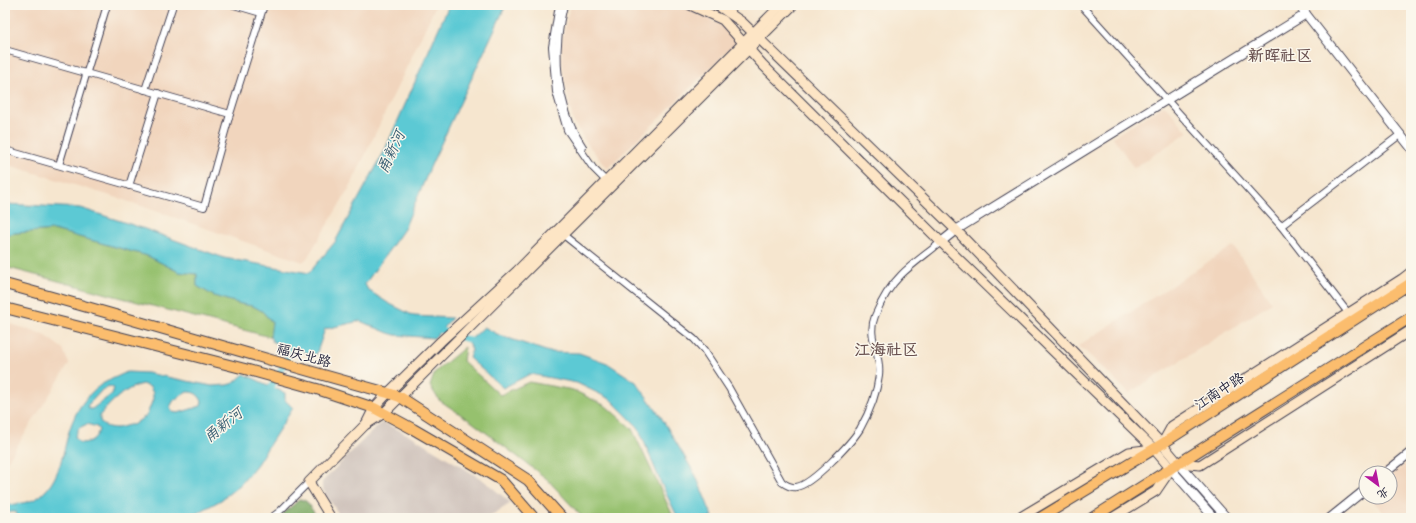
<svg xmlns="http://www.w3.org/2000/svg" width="1416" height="523" font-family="Mynerve,'LXGW WenKai TC',sans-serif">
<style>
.built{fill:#f1d5bd}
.industrial{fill:#cec1ba}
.green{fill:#96c16e;stroke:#5c7254}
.forest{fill:#78a761;stroke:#4d644e}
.water{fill:#5cc9d4;stroke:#3f7688;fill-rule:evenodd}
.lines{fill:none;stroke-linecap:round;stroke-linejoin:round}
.canal{stroke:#5cc9d4;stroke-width:6}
.minor-casing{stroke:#423f51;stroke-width:8}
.tertiary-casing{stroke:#423f51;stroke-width:10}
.secondary-casing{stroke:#423f51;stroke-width:11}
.primary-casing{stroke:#423f51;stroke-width:12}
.minor{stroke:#fff;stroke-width:6}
.tertiary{stroke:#fff;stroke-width:8}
.secondary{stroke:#fde5c5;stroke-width:9}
.primary{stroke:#fbbd6e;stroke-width:10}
.labels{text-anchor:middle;stroke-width:3;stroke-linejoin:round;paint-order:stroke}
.street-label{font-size:14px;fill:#22223b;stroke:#fbf7ec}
.water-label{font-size:15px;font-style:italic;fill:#365c71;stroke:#fbf7ec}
.quarter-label{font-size:16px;font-weight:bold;fill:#68504f;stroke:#fbf7ec}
</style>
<rect width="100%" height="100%" fill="#fbf7ec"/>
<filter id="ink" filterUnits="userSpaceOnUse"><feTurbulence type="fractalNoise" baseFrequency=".025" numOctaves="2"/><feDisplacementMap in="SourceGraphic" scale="8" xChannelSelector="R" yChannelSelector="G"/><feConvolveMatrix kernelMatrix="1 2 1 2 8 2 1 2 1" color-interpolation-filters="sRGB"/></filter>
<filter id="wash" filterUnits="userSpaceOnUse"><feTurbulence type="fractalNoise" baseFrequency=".012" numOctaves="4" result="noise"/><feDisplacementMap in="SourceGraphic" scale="16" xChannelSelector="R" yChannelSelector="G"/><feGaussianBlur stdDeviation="0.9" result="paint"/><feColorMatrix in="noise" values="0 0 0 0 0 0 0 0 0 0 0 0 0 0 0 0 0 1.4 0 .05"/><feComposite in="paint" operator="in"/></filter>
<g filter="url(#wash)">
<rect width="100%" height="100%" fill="#f6e6cf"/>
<g class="built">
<polygon points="5,5 436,5 349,189 307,258 303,262 121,199 5,164"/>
<polygon points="570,5 678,5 720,24 737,42 607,169 584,139 573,121 563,74 561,45"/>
<polygon points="1165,105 1188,132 1134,168 1113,137"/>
<polygon points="1233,246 1272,303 1129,393 1085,351 1078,346"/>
<polygon points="5,322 43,334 63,349 69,364 5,465"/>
<polygon points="1406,464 1411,471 1411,518 1388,518 1370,497 1390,497 1390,477"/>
</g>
<polygon class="industrial" points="382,422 413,437 483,480 511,503 487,518 341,518 322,488 322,482 356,447"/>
<g class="green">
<polygon points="54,230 148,256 179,272 197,274 197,286 214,296 241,304 253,306 262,311 272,322 272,329 270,337 5,267 5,235 15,233"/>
<polygon points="465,347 463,361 500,395 529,382 573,390 606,406 632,429 674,518 583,518 547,479 472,422 439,400 430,386 435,372"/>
</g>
<polygon class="forest" points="300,499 306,501 318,518 278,518"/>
<g class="water">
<polygon points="449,5 506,5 432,163 404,229 365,284 368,290 388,303 414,316 452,318 434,338 395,335 388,333 360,321 325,329 316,355 273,342 270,337 272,322 262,311 253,306 241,304 214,296 197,286 197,274 179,272 148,256 54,230 15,233 5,235 5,204 80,208 142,228 224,258 309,273 335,242 384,152"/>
<polygon points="484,327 499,335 549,352 579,353 607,363 636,382 661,417 696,476 713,518 678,518 661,483 638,427 610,399 577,383 530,374 503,388 469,358 472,350 468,342"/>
<path d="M 127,372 L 147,373 L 212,386 L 227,385 L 234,383 L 244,374 L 285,393 L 285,400 L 293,408 L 257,464 L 241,484 L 221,500 L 188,518 L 18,518 L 16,512 L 11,512 L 5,514 L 5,506 C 17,503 29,504 40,496 C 65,476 62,442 75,416 C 78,409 85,399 91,393 C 100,383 115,378 127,372 ZM 142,384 L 150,387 L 153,393 L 153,399 L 147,415 L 133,425 C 128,424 122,428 116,428 C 112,428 107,427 103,425 L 100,421 L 100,415 C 112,401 124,389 142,384 ZM 109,386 L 114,388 L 112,394 L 92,409 L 89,409 L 87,406 L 102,390 ZM 187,392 C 195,392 198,394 202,401 L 201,406 L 178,413 L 172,412 L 170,407 L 174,400 ZM 87,424 L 97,427 L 99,430 C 96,440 89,443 80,443 L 76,439 L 75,436 L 79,428 Z"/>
</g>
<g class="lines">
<g class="canal">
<polyline points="434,328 478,343"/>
<polyline points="267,394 297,341"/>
</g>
</g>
</g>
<g filter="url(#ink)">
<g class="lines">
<defs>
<g id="minor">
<polyline points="234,5 261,13"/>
<polyline points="559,5 552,47 556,92 567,130 593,168 608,183"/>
<path d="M 564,5 C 554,45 555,84 570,123 C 573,132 579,140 583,147"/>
<polyline points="1081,5 1281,226 1349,314"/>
<polyline points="5,50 230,114"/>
<polyline points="145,90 173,5"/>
<polyline points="5,150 204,207 230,114 264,5"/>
<polyline points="59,165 107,5"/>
<polyline points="129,186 158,93"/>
<polyline points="1281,226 1401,134"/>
<path d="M 561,232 L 566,237 L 694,339 L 704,350 L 729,388 L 782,482 C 786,485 791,488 796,487 C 812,485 851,443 860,429 C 869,413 877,393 879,375 C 882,354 866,338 875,316 C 881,301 890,286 901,275 C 913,263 928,253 941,242"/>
<polyline points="271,518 279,512 309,482"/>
</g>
<g id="tertiary">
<polyline points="1299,5 1411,148"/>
<polyline points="941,242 956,230 1306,14"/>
<polyline points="1178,463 1227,518"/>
<polyline points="1171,469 1214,518"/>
<polyline points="1385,473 1411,452"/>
<polyline points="1330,518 1366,489"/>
</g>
<g id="secondary">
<polyline points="690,5 723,20 763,65 941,242 1154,449 1171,469 1156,491 1112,518"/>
<polyline points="717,5 742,22 956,230 1162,444 1178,463 1200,465 1411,330"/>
<polyline points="366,424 374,408 388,393 441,341 517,271 781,5"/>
<polyline points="1162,444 1172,426 1402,279 1411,272"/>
<polyline points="331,518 309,482 365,425 384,413 793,5"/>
<polyline points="1019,518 1129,452 1153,449"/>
</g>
<g id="primary">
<path d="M 5,284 C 133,319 260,358 388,393 L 400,397 L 528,480 L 562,518"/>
<polyline points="5,308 245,369 317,389 374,408 413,429 501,480 534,518"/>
<polyline points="1040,518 1162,444 1411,283"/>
<polyline points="1092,518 1411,317"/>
</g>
</defs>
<use href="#minor" class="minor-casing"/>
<use href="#tertiary" class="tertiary-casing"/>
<use href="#secondary" class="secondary-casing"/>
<use href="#primary" class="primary-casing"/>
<use href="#minor" class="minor"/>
<use href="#tertiary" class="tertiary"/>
<use href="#secondary" class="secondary"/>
<use href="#primary" class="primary"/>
</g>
</g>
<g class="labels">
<g class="street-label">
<text transform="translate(304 355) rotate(15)" y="5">福庆北路</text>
<text transform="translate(1219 391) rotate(-33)" y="5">江南中路</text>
</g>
<g class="water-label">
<text transform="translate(391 152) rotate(-65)" y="5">甬新河</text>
<text transform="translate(223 425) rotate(-39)" y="5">甬新河</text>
</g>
<g class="quarter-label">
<text x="1280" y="61">新晖社区</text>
<text x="886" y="355">江海社区</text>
</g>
</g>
<rect width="1416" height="523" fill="none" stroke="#fbf7ec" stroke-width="20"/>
<g transform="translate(1378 485) rotate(148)"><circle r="19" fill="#fbf7ec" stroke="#a4a2a5"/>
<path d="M0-3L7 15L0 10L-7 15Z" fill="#b5179e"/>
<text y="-6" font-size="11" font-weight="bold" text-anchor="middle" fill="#22223b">北</text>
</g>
</svg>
